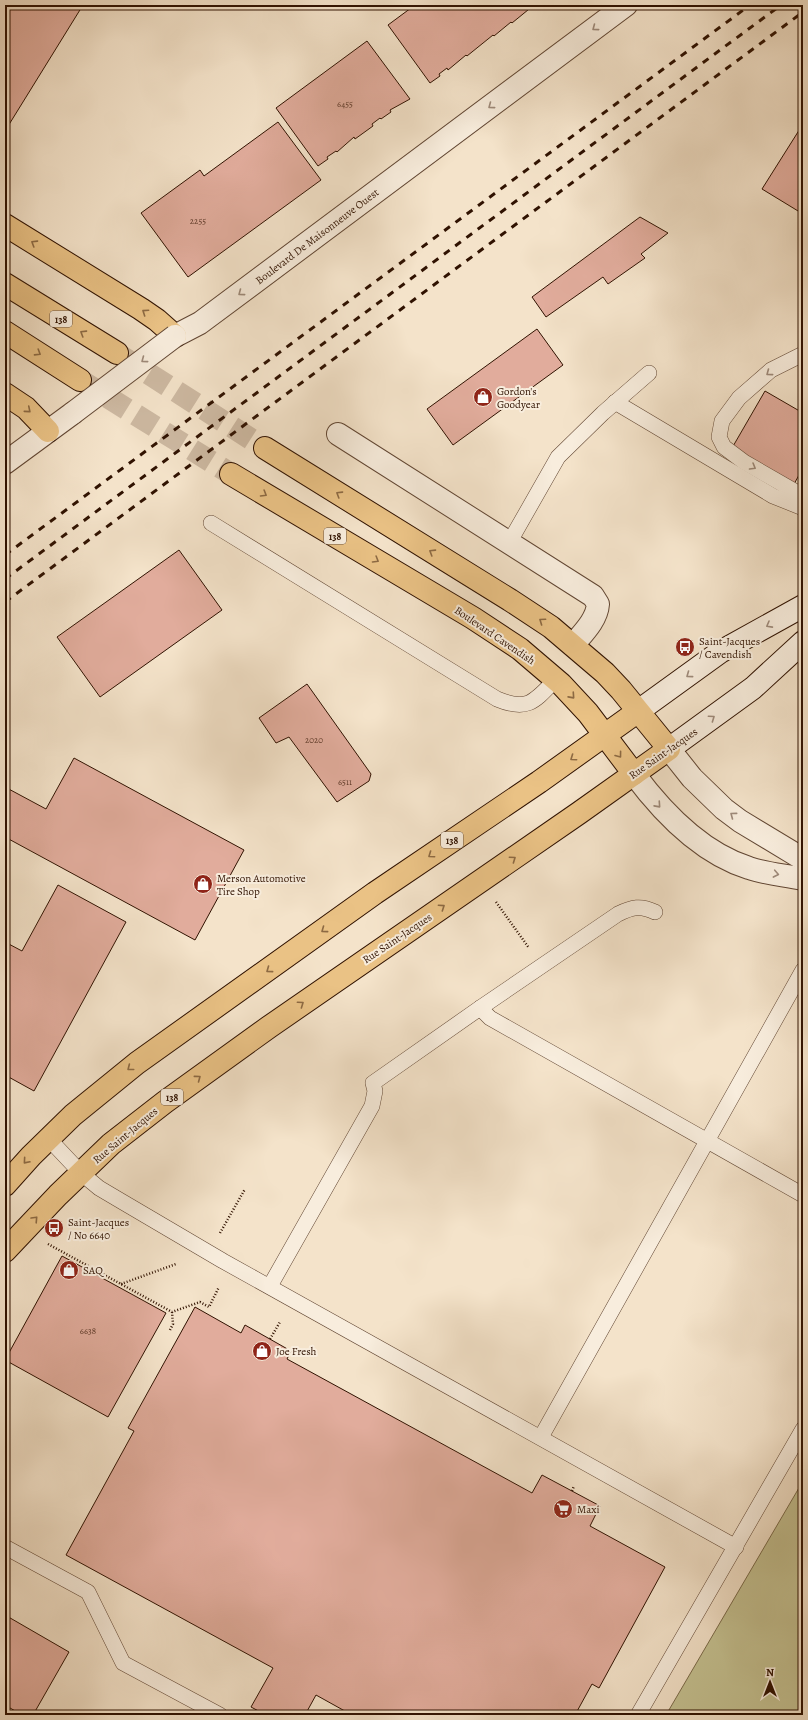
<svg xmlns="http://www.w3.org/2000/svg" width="808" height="1720" font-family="Alegreya,serif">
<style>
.green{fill:#c4c191;stroke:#7a6a49}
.building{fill:#e1ac9c;stroke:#301201}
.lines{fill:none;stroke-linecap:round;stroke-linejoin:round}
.primary-tunnel{stroke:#cdb9a2;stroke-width:22;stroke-dasharray:22 11;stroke-linecap:butt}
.service-casing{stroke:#614633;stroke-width:16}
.minor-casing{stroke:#614633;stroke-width:24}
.tertiary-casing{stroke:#614633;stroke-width:24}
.secondary-casing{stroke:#301201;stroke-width:24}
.primary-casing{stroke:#301201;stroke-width:24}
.path{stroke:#301201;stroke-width:2.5;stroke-dasharray:1 2;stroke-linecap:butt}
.service{stroke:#f8eddd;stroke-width:15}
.minor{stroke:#f8eddd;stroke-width:22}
.tertiary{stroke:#f8eddd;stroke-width:22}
.secondary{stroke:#f8eddd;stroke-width:22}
.primary{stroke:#eac285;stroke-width:22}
.rail{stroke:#301201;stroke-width:3;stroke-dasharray:7 7;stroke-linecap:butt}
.tertiary-bridge-casing{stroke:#614633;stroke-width:24;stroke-linecap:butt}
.tertiary-bridge{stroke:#f8eddd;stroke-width:22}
.oneway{stroke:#9e8a7a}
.oneway2{stroke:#8d6a43}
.labels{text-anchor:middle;stroke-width:4;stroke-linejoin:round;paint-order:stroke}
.number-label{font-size:9px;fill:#5c3828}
.shield{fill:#f8eddd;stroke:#6c5443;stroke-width:1}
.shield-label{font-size:10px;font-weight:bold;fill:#301201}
.street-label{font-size:11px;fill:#301201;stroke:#f8eddd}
.poi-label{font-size:11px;fill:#301201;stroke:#f8eddd;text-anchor:start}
</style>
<rect width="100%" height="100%" fill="#f4e3ca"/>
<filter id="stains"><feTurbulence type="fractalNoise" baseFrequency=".005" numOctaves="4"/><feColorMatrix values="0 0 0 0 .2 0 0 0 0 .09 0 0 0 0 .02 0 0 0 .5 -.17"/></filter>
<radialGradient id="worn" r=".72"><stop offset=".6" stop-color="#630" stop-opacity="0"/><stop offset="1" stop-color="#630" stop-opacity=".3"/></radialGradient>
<polygon class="green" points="803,1481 803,1715 666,1715"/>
<g class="building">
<polygon points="5,5 83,5 5,131"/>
<polygon points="415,5 534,5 512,23 511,22 494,36 493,35 467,56 466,55 448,70 447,68 439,74 440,76 430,83 388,25"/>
<polygon points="367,41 410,99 390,110 391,112 381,119 380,118 372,124 373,126 355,139 354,137 337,152 336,151 327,157 328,159 318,166 276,108"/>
<polygon points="278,122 321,180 188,277 141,213 200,170 204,176"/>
<polygon points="803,124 803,214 762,189"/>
<polygon points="640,217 668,233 641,254 645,258 608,284 603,277 546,317 532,297"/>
<polygon points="537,329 563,365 453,445 427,409"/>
<polygon points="765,391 803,413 803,468 794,484 732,448"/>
<polygon points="179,550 222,610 100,697 57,637"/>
<polygon points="307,684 371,774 369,781 337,802 289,737 276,743 259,718"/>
<polygon points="74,758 244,850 195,940 5,837 5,787 46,809"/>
<polygon points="58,885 126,922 34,1091 5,1075 5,942 22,951"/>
<polygon points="62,1256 166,1313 108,1417 5,1360"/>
<polygon points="195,1307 241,1333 245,1325 291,1351 287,1359 532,1493 542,1475 600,1506 590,1526 665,1567 599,1688 592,1684 575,1715 352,1715 316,1695 305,1715 266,1715 251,1707 273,1668 66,1555 134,1431 128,1428"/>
<polygon points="5,1615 69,1652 33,1715 22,1715 5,1705"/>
</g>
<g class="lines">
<g class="primary-tunnel">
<polyline points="121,356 265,448"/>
<polyline points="80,380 231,474"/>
</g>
<defs>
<g id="service">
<polyline points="803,354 771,370 739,398 722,421 719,437 724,447 744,462 803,496"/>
<polyline points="615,402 773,496 803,508"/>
<path d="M 211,523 L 497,699 C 528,712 535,701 556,679"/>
<polyline points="509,543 558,457 603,413 649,373"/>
<polyline points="480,1008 490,1018 803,1195"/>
<polyline points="49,1139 81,1173 99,1188 121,1201 223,1261 736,1547"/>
<path d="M 270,1286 L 372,1106 L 375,1091 L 373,1083 L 480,1008 L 618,914 C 632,907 641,905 655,912"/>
<polyline points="541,1437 803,970"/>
<polyline points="5,1547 88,1592 123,1663 220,1715"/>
<polyline points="638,1715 803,1429"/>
</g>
<g id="minor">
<path d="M 338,434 L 593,596 L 598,604 C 597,620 582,634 573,645"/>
<polyline points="669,749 692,778 724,809 740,821 803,859"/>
<path d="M 634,774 C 663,813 701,853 749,868 C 766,874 785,875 803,879"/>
</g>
<g id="tertiary">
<polyline points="175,336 200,323 626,5"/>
<polyline points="5,463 73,413"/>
</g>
<g id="secondary">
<polyline points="637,712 720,652 803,606"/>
<polyline points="669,749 753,688 803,642"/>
</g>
<g id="primary">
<polyline points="5,225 141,309 157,320 175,336"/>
<polyline points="5,284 117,353"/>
<polyline points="5,332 80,380"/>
<polyline points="5,394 26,408 48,431"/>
<polyline points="231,474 473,618 520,649 561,684 588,713 634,774"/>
<polyline points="5,1185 31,1156 73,1115 137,1063 375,893 539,782 637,712"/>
<polyline points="5,1251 58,1195 111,1144 165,1102 269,1027 579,813 669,749 621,690 605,673 551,627 510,600 265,448"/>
</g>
</defs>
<use href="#service" class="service-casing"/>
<use href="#minor" class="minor-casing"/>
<use href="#tertiary" class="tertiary-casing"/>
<use href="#secondary" class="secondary-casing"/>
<use href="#primary" class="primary-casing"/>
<g class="path">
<polyline points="496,902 529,948"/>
<polyline points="220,1233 245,1189"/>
<polyline points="48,1244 172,1312 200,1302 209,1307 219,1287"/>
<polyline points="121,1284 176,1264"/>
<polyline points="170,1330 173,1324 172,1312"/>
<polyline points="270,1339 280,1322"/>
<polyline points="572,1491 574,1486"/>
</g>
<use href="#service" class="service"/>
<use href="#minor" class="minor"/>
<use href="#tertiary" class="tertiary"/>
<use href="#secondary" class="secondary"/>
<use href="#primary" class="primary"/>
<g class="rail">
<polyline points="5,555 750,5"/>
<polyline points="5,579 781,5"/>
<polyline points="5,602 803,12"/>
</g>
<defs>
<polyline id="tertiary-bridge" points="73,413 175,336"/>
</defs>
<use href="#tertiary-bridge" class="tertiary-bridge-casing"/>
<use href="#tertiary-bridge" class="tertiary-bridge"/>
</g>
<defs><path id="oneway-chevron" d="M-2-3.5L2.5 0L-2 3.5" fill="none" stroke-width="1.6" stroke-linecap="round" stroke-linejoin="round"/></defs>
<g class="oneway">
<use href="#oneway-chevron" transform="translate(595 28) rotate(143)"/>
<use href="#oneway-chevron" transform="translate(491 106) rotate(143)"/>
<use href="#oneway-chevron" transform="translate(241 293) rotate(143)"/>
<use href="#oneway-chevron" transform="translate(144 360) rotate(143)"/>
<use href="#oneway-chevron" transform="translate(769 373) rotate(143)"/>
<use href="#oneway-chevron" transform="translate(753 467) rotate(30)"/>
<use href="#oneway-chevron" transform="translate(769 625) rotate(151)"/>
<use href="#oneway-chevron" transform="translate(689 675) rotate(144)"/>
<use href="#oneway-chevron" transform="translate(712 718) rotate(-35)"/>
<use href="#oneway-chevron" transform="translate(658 805) rotate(48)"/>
<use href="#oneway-chevron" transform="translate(733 815) rotate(-143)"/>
<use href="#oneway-chevron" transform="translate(776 874) rotate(11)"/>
</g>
<g class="oneway2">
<use href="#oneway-chevron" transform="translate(34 243) rotate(-148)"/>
<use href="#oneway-chevron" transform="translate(145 312) rotate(-146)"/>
<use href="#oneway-chevron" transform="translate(83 333) rotate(-148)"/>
<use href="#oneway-chevron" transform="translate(38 353) rotate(32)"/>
<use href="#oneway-chevron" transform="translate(28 410) rotate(40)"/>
<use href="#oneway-chevron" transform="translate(264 494) rotate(31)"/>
<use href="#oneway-chevron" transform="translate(339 494) rotate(-148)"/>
<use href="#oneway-chevron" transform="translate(432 552) rotate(-148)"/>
<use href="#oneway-chevron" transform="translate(376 560) rotate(31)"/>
<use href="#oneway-chevron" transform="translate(542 621) rotate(-145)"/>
<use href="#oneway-chevron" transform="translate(572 696) rotate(48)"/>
<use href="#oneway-chevron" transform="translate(619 755) rotate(53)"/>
<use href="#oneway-chevron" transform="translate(573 758) rotate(145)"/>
<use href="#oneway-chevron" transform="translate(431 855) rotate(145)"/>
<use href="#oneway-chevron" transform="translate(513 859) rotate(-35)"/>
<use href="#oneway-chevron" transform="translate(442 907) rotate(-34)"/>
<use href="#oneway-chevron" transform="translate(324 930) rotate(144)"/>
<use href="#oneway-chevron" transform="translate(269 970) rotate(144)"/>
<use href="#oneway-chevron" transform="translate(301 1004) rotate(-35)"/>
<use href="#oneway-chevron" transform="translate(130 1068) rotate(142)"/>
<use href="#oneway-chevron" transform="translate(198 1078) rotate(-37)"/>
<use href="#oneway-chevron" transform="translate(26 1161) rotate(131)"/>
<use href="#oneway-chevron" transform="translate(35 1219) rotate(-47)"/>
</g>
<defs>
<symbol id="shop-disc" viewBox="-11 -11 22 22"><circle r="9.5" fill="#8f2418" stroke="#f8eddd"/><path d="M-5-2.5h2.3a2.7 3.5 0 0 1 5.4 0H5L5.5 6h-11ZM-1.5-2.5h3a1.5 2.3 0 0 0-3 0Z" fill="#fff"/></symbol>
<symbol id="bus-disc" viewBox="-11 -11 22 22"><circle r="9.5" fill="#8f2418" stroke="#f8eddd"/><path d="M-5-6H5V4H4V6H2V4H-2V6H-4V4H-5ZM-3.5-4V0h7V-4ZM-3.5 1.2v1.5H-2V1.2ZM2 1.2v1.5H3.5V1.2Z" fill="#fff"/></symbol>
<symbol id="supermarket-disc" viewBox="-11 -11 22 22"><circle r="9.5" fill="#8f2418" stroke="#f8eddd"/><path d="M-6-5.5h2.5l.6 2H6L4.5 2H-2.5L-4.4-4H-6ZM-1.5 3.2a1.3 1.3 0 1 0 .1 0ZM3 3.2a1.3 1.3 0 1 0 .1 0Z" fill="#fff"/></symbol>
</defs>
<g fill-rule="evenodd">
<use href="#shop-disc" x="472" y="386" width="22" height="22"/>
<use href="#bus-disc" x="674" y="636" width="22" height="22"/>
<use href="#shop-disc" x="192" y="873" width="22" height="22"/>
<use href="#bus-disc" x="43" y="1217" width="22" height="22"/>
<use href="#shop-disc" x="58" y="1259" width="22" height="22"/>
<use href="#shop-disc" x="251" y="1340" width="22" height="22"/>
<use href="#supermarket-disc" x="552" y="1498" width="22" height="22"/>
</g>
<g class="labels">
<g class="number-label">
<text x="345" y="107">6455</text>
<text x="198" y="224">2255</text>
<text x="314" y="743">2020</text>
<text x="345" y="785">6511</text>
<text x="88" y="1334">6638</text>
</g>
<g class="shield">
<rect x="50" y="311" width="22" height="16" rx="3"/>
<rect x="324" y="528" width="22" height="16" rx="3"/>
<rect x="441" y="832" width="22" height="16" rx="3"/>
<rect x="161" y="1089" width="22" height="16" rx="3"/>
</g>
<g class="shield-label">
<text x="61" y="323">138</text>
<text x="335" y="540">138</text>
<text x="452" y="844">138</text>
<text x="172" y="1101">138</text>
</g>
<g class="street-label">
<text transform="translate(317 236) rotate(-37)" y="4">Boulevard De Maisonneuve Ouest</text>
<text transform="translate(495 635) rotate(34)" y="4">Boulevard Cavendish</text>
<text transform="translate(663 753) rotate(-35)" y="4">Rue Saint-Jacques</text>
<text transform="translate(397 938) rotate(-34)" y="4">Rue Saint-Jacques</text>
<text transform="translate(125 1135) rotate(-40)" y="4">Rue Saint-Jacques</text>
</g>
<g class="poi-label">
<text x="497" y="395">Gordon's<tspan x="497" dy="13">Goodyear</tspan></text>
<text x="699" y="645">Saint-Jacques<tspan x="699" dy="13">/ Cavendish</tspan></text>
<text x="217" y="882">Merson Automotive<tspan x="217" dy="13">Tire Shop</tspan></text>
<text x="68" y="1226">Saint-Jacques<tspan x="68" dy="13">/ No 6640</tspan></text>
<text x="83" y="1274">SAQ</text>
<text x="276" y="1355">Joe Fresh</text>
<text x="577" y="1513">Maxi</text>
</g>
</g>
<rect width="808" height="1720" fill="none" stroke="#f4e3ca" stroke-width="20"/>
<rect x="6" y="6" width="796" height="1708" fill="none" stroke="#301201" stroke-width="2"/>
<rect x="10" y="10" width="788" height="1700" fill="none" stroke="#301201"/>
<g transform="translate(770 1682)" stroke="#f8eddd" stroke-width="3" paint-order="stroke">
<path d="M0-3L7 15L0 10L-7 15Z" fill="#301201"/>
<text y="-6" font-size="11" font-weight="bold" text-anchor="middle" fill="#301201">N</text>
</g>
<rect width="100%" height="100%" filter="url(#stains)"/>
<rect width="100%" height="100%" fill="url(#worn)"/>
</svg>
